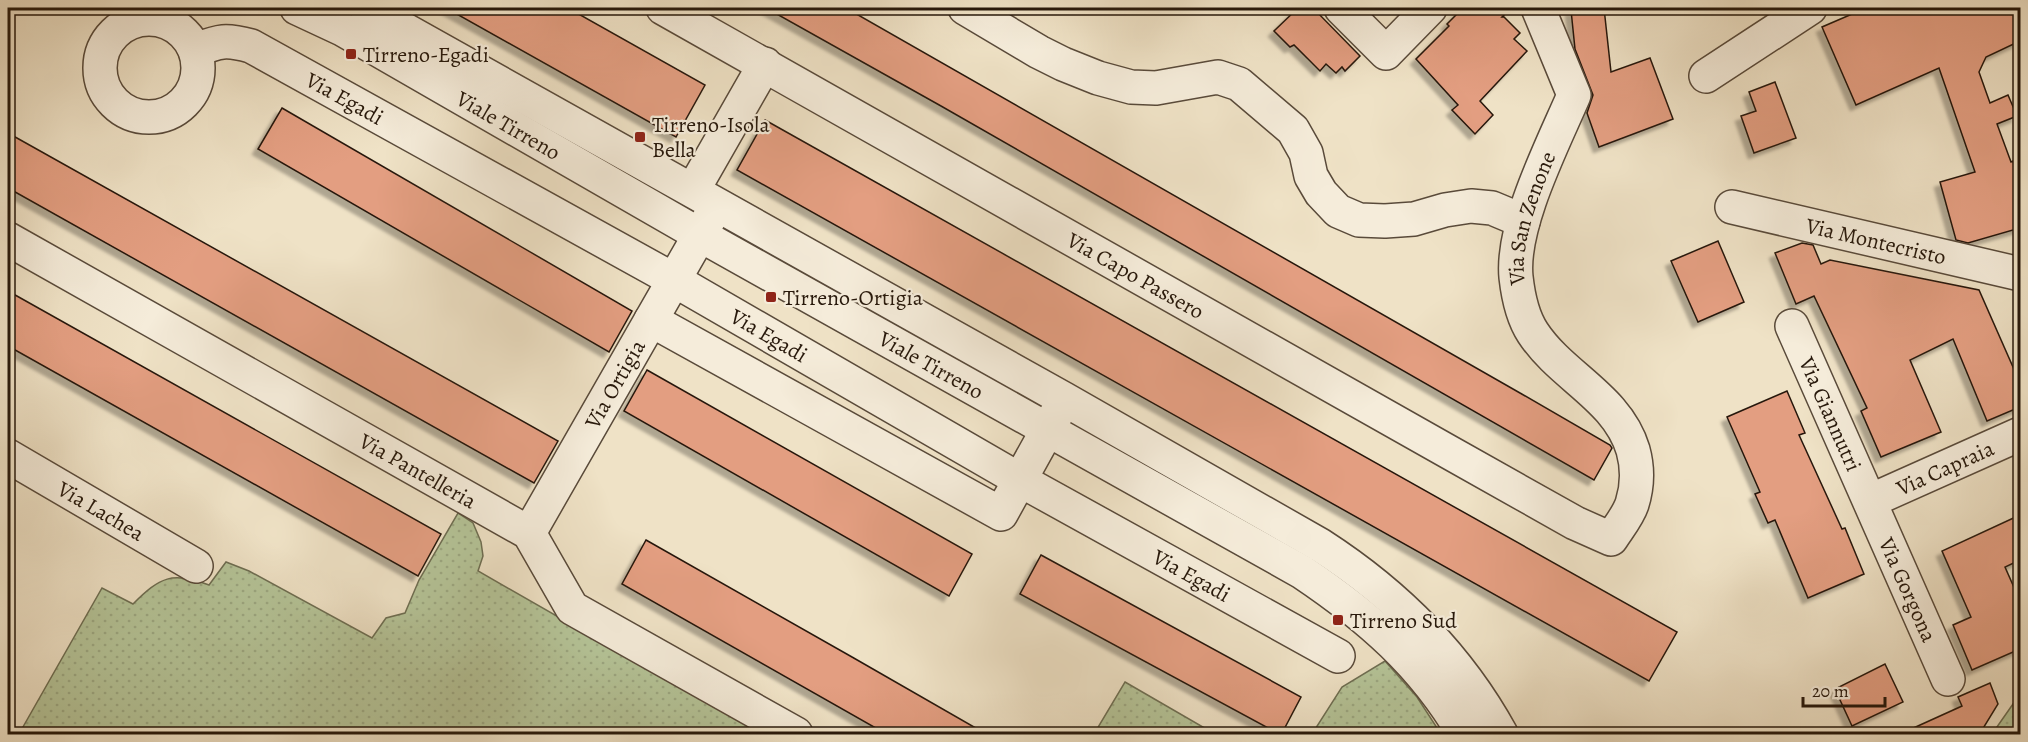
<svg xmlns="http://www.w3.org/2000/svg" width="2028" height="742" font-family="Alegreya,serif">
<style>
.grass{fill:url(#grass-dots);stroke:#6e6e52;stroke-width:1.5}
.building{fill:#e39e81;stroke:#27180b;stroke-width:1.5;filter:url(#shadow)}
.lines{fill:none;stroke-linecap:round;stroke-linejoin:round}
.minor-casing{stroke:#594a3a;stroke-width:36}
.minor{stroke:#f5ecda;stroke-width:33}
.poi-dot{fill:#8f2418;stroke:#f5ecda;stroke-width:2}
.labels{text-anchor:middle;stroke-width:4.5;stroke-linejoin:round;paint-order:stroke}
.poi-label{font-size:22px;fill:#27180b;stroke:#f5ecda;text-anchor:start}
.street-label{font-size:22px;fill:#27180b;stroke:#f5ecda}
</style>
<defs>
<pattern id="grass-dots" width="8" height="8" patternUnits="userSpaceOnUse" patternTransform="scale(1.5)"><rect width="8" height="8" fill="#b5c498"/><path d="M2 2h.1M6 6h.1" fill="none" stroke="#9ca882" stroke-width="1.8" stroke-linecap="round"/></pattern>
<filter id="shadow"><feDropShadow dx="-5.5" dy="5.5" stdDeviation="1.5" flood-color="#0004"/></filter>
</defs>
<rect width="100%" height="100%" fill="#efe2c6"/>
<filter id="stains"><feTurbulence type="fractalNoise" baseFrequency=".00333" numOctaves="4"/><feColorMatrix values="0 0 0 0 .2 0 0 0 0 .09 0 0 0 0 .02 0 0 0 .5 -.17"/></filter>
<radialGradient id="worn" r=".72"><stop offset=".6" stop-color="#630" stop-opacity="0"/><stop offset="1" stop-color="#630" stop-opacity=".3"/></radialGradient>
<g class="grass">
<path d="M 458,513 L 473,523 L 481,542 L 483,556 L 478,571 L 763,734 L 19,734 L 102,588 L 133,604 C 160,577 172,571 209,585 L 226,562 L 249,571 L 372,638 L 386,618 L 405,613 L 419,580 Z"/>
<polygon points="1385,661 1417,697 1441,734 1312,734 1342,687"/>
<polygon points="1125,682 1215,734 1094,734"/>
<polygon points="2020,694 2020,734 1992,734"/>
</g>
<g class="building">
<polygon points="446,8 568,8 705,85 676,137"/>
<polygon points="766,8 846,8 1520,393 1610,445 1612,448 1594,480 941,106"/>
<polygon points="1298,8 1309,8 1314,13 1316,11 1360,56 1345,71 1342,67 1336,73 1326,64 1320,71 1294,45 1290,47 1274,31"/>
<polygon points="1463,8 1511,8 1502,17 1504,17 1520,33 1514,39 1527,51 1480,101 1493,115 1475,134 1452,110 1458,105 1416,59 1449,26 1447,24"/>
<polygon points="1604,8 1611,72 1650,58 1673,119 1599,147 1587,113 1593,95 1575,49 1571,10"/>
<polygon points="1866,8 2020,8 2020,41 1986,57 1979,72 1990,103 2008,95 2017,116 1997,124 2011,162 2013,161 2020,187 2020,228 1968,243 1956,240 1940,182 1975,172 1939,68 1856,105 1822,27"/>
<polygon points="1775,82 1796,138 1754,153 1741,116 1756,111 1749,92"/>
<polygon points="282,108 632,311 609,352 258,149"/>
<polygon points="765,120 1677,632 1649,681 737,170"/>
<polygon points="8,133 558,441 534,483 8,188"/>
<polygon points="1718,241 1744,302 1698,322 1671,261"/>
<polygon points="1802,243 1813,245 1821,264 1830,260 1979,290 2020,383 2020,407 1987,421 1953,339 1910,360 1941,432 1881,457 1861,411 1867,408 1814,296 1796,304 1775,253"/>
<polygon points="8,291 441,534 418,576 8,346"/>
<polygon points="647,370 972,554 949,596 624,411"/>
<polygon points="1787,391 1805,433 1799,435 1842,529 1845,528 1864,574 1808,598 1775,520 1768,523 1755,494 1760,492 1727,417"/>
<polygon points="2020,515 2020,560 2005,567 2020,601 2020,649 1972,670 1953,625 1971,617 1942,551"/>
<polygon points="646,540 852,657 988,735 888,735 622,584"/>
<polygon points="1041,555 1301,697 1281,735 1020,594"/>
<polygon points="1885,664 1903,702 1852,726 1835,689"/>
<polygon points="1990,683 1998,704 1979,735 1898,735 1962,706 1958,697"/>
</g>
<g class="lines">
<defs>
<g id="minor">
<path id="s1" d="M 297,8 L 342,29 L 700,235 L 1302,572 C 1369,617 1423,664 1464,734"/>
<path d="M 366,8 L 1064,399 L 1320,545 C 1396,594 1457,654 1501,734"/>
<path id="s2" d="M 663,8 L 1447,451 L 1575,523 L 1611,539 C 1618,528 1628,516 1632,504 C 1638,485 1638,468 1633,450 C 1617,397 1562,377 1533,333 C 1523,318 1518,295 1516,277 C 1511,225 1553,144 1574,95 L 1538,8"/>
<polyline points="965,8 1039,52 1063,64 1098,78 1131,87 1156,88 1218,77 1239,84 1293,130 1306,153 1311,176 1321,193 1338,211 1359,220 1385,221 1414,219 1445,210 1471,206 1492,208 1523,221"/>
<polyline points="1341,8 1386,53 1430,8"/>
<circle cx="149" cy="68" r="49"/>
<path id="s3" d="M 195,50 C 220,41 225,39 251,46 L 674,280 L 1020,480 L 1338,656"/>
<polyline points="1706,76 1810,8"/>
<polyline points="693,190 765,64"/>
<path id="s4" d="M 1732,207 L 2020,274"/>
<path id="s5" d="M 8,239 L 529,533 L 572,608 L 796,734"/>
<polyline points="651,320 1001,514 1058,411"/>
<path id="s6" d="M 1792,326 L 1948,679"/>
<path id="s7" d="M 8,456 L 196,566"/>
<path id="s8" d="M 1870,501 L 2020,434"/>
<path id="s9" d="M 529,533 L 710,217"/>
</g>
</defs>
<use href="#minor" class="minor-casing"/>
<use href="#minor" class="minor"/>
</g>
<g class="poi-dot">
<rect x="345" y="48" width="12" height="12" rx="3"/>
<rect x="634" y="131" width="12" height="12" rx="3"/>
<rect x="765" y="291" width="12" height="12" rx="3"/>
<rect x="1332" y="614" width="12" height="12" rx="3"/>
</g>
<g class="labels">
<g class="poi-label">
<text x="363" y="62">Tirreno-Egadi</text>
<text x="652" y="132">Tirreno-Isola<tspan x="652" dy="25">Bella</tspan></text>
<text x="783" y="305">Tirreno-Ortigia</text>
<text x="1350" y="628">Tirreno Sud</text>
</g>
<g class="street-label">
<text dy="8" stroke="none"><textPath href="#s3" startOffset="165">Via Egadi</textPath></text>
<text dy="8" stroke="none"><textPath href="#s1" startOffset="242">Viale Tirreno</textPath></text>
<text dy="8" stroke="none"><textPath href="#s2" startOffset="1458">Via San Zenone</textPath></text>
<text dy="8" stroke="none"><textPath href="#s4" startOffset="148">Via Montecristo</textPath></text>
<text dy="8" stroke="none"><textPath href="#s2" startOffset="543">Via Capo Passero</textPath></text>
<text dy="8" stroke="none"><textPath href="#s3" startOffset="651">Via Egadi</textPath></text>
<text dy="8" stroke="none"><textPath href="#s1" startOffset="728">Viale Tirreno</textPath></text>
<text dy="8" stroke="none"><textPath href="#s9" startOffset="172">Via Ortigia</textPath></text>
<text dy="8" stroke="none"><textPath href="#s6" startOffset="96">Via Giannutri</textPath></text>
<text dy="8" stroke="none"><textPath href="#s8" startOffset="82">Via Capraia</textPath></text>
<text dy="8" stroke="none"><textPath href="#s5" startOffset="471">Via Pantelleria</textPath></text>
<text dy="8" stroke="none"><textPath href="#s7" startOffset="108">Via Lachea</textPath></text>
<text dy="8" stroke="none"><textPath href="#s3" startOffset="1137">Via Egadi</textPath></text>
<text dy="8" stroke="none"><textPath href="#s6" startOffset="288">Via Gorgona</textPath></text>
</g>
</g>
<rect width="2028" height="742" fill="none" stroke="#efe2c6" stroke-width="30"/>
<rect x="9" y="9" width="2010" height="724" fill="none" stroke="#27180b" stroke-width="3"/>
<rect x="15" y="15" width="1998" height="712" fill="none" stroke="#27180b" stroke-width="1.5"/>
<path d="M1803 697v9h82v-9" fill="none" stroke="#27180b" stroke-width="3"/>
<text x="1812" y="697" font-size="18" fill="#27180b" stroke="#f5ecda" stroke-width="4.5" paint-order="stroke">20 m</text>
<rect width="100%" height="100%" filter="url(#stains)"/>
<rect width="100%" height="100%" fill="url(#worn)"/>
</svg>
